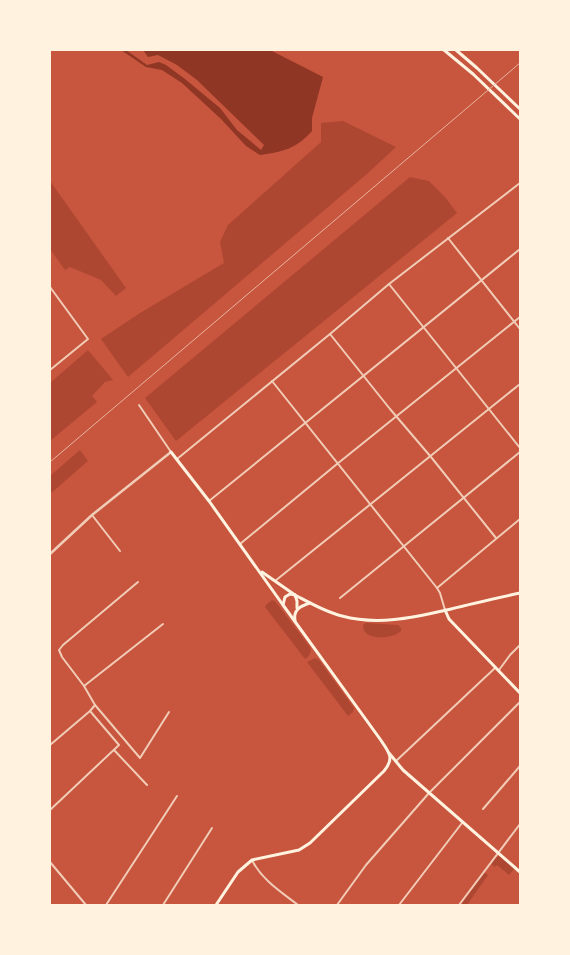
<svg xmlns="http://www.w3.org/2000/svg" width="570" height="955" font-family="'DM Sans',sans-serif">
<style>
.green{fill:#ae4732}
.water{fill:#8f3625}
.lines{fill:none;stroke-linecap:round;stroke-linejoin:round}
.minor{stroke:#f1ccb7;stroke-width:2}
.tertiary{stroke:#f1ccb7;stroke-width:2.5}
.secondary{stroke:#fff3e0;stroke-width:3}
.primary{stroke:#fff3e0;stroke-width:3}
.rail{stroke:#e9b49f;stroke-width:1}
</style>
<rect width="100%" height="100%" fill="#c8553d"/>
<g class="green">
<polygon points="343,121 396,147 368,173 128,377 101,339 140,313 224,263 220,242 228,225 321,142 321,123"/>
<polygon points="410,177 429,181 445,197 457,213 176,441 145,398"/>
<polygon points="50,181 126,288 116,296 101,280 70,267 65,270 50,249"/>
<polygon points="88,350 113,380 105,382 92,396 97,402 50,441 50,383"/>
<polygon points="80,450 88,461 50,494 50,476"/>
<polygon points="272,600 275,601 310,647 311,651 309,656 305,659 265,607 266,605"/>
<path d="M 366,623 L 398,625 L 401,628 L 401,631 C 394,639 362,642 363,625 Z"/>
<polygon points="315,658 319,660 354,708 353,712 348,716 307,662"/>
<polygon points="499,856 513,867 514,869 509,875 497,865 495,867 491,864 496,857"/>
<polygon points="484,872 488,875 467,905 461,905"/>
</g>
<path class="water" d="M 121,50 L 126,50 L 147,65 L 159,62 L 166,65 L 185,79 L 220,108 L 237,130 L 261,150 L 264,145 L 197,80 L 177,65 L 158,55 L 148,57 L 143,50 L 270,50 L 323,77 L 312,118 L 312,131 C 296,149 282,152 260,155 L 246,146 L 221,119 L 182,83 L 162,70 L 146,67 Z"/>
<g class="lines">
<g class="minor">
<polyline points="448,238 520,329"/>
<polyline points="389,284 520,448"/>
<polyline points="50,287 88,339 50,370"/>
<polyline points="330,334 390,409 431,457 496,538"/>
<polyline points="272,381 437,588 440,593 445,610"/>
<polyline points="139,405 171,452"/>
<polyline points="177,459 330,334 389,284 520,183"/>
<polyline points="209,501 520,249"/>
<polyline points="92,515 120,551"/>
<polyline points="240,544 337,464 520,317"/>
<polyline points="275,581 520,384"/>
<polyline points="138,582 63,645 59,650 62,657 84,686 95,705 140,758 169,712"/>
<polyline points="437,588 520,519"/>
<polyline points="340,598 520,452"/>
<polyline points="499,670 510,655 520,645"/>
<polyline points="84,686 163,624"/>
<polyline points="50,745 90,711 95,705"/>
<polyline points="114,750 147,785"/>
<polyline points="396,761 495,668"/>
<polyline points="483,809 520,766"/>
<polyline points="50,810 119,745 90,711"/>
<path d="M 252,860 C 261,879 281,892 298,905"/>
<polyline points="50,862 86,905"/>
<polyline points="106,905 177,796"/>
<polyline points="163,905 212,828"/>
<polyline points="337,905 366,865 429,793 520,702"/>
<polyline points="399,905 462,823"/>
<polyline points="459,905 520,824"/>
</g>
<polyline class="tertiary" points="50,554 92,515 171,452"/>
<g class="secondary">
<polyline points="171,452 209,501 283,605"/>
<polyline points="262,572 295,595"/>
<polyline points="445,610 449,619 520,693"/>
<polyline points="389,753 403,770 520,872"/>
</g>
<g class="primary">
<polyline points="444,50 473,74 520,119"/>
<polyline points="456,50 477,68 520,109"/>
<polyline points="295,595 297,601 297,608"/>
<path d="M 295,621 C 293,610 300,606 310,603"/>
<path d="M 216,905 L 238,872 L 252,860 L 299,850 L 310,843 L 384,771 C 395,758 389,752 380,739 L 283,605 L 285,597 L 290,594 L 295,595 C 310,603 325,612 342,616 C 379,626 415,617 451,609 C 474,603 497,598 520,593"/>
</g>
<polyline class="rail" points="50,462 520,63"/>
</g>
<rect width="570" height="955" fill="none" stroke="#fff3e0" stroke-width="102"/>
</svg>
